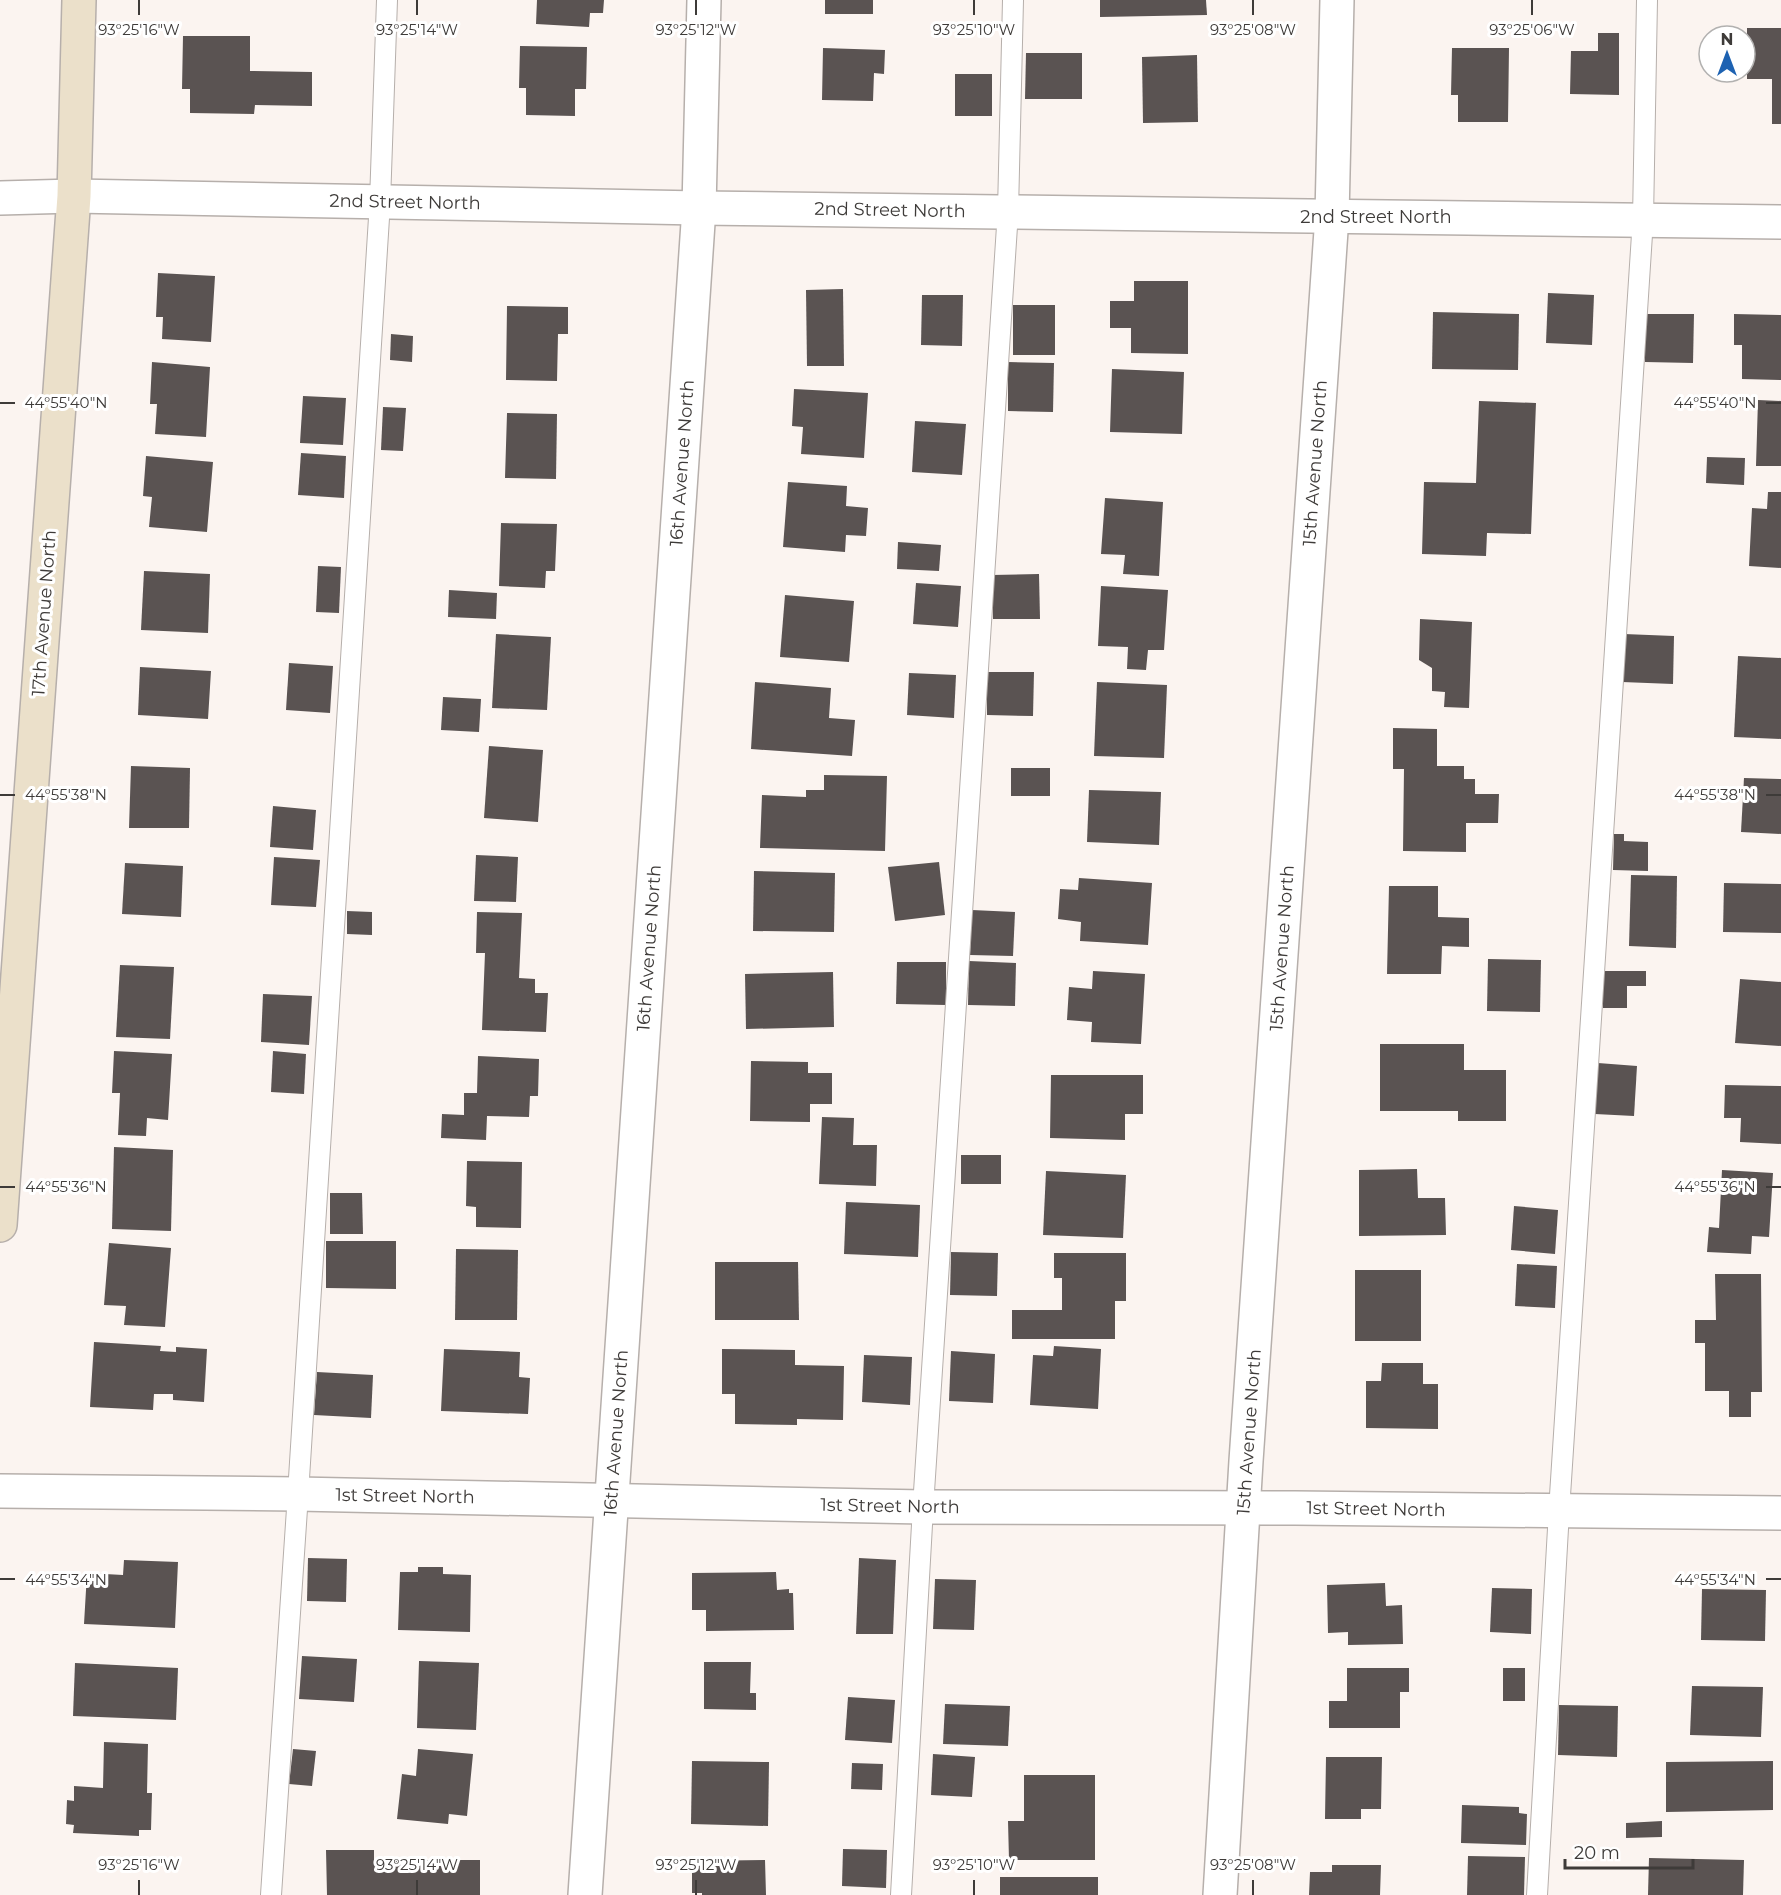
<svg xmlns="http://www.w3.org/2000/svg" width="1781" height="1895" font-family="Montserrat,sans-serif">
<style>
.building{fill:#5a5352}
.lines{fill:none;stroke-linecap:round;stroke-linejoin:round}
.lane-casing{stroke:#b6afab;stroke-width:22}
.street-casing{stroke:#b6afab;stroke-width:36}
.secondary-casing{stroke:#b6afab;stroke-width:36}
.lane{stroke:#fff;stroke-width:20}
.street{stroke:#fff;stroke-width:33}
.secondary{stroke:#ebe0ca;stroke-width:33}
.ticks{fill:none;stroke:#3e3b39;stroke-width:2}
.labels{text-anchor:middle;stroke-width:6;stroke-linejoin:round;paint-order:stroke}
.street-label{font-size:18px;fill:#3e3b39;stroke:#fff}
.ticks-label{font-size:15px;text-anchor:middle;fill:#3e3b39;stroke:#fff;stroke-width:6;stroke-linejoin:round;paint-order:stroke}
</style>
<rect width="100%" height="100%" fill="#fbf4f0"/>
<g class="building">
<polygon points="537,0 604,0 603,13 590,13 589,27 536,24"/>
<rect x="825" y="0" width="48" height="14"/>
<polygon points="1100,0 1206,0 1207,15 1100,17"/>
<polygon points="1747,28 1781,28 1781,124 1772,124 1772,79 1747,79"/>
<polygon points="1598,33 1619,33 1619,95 1570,94 1571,51 1598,51"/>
<polygon points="183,36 250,36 250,71 312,72 312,106 255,105 254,114 190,113 190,89 182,89"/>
<polygon points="520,46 587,47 586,89 575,89 575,116 526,115 526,88 519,88"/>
<polygon points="823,48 885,50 884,74 874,73 873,101 822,100"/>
<polygon points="1452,48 1509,48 1508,122 1458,122 1458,95 1451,95"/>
<polygon points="1026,53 1082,53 1082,99 1025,99"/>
<polygon points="1197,55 1198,122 1143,123 1142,57"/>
<rect x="955" y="74" width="37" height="42"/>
<polygon points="158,273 215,276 211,342 162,339 163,317 156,317"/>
<polygon points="1134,281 1188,281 1188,354 1131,353 1131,328 1110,328 1110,301 1134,301"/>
<polygon points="843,289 844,366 807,366 806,290"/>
<polygon points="1548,293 1594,295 1592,345 1546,343"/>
<polygon points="922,295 963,295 962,346 921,345"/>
<rect x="1013" y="305" width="42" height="50"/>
<polygon points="507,306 568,307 568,334 558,334 557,381 506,380"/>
<polygon points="1433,312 1519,314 1518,370 1432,369"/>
<polygon points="1645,314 1694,314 1693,363 1645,362"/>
<polygon points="1734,314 1781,315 1781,380 1742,379 1742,345 1734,345"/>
<polygon points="391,334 413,336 412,362 390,360"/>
<polygon points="152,362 210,367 206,437 155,434 157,404 150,404"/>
<polygon points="1008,362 1054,363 1053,412 1008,411"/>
<polygon points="1112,369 1184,372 1182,434 1110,432"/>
<polygon points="794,389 868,393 864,458 801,454 803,427 792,426"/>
<polygon points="303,396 346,398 343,445 300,443"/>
<polygon points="1758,400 1781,401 1781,466 1756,466"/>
<polygon points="1479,401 1536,403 1531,534 1487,533 1486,556 1422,554 1424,482 1476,483"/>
<polygon points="383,407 406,408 403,451 381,450"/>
<polygon points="507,413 557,414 556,479 505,478"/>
<polygon points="915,421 966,424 962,475 912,472"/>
<polygon points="301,453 346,456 344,498 298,495"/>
<polygon points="146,456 213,462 207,532 149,527 152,497 143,496"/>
<polygon points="1707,457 1745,458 1744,485 1706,483"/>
<polygon points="788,482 847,486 846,506 868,508 866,536 846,535 845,552 783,547"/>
<polygon points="1768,492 1781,492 1781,568 1749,566 1752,508 1767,509"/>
<polygon points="1105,498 1163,502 1159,576 1123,574 1125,555 1101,554"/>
<polygon points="501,523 557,524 555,571 546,571 545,588 499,586"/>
<polygon points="898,542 941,545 939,571 897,569"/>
<polygon points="318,566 341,567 339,613 316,612"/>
<polygon points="144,571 210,574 208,633 141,630"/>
<polygon points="1039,574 1040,619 993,619 992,575"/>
<polygon points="916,583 961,586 958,627 913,624"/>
<polygon points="1101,586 1168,590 1164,650 1148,650 1146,670 1127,669 1128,647 1098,646"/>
<polygon points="449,590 497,593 496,619 448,617"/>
<polygon points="785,595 854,601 849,662 780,657"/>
<polygon points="1420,619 1472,622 1469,708 1444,707 1445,692 1432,691 1432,668 1419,660"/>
<polygon points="496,634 551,637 547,710 492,708"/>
<polygon points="1624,634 1674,636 1673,684 1622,682"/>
<polygon points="1738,656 1781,658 1781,739 1734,737"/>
<polygon points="289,663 333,666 330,713 286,710"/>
<polygon points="140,667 211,671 208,719 138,715"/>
<polygon points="987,672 1034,672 1033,716 987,715"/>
<polygon points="909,673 956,675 954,718 907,715"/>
<polygon points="755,682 831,688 829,718 855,720 852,756 751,749"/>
<polygon points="1097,682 1167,685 1164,758 1094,756"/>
<polygon points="443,697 481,699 479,732 441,730"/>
<polygon points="1393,728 1437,729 1437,766 1464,766 1464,779 1475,779 1475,794 1499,794 1498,823 1466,823 1466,852 1403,851 1404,769 1393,769"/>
<polygon points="489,746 543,750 538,822 484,818"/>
<polygon points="131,766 190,768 189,828 129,828"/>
<rect x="1011" y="768" width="39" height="28"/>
<polygon points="824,775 887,776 885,851 760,848 762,795 806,797 806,790 824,790"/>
<polygon points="1744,778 1781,779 1781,834 1741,832"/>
<polygon points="1089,790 1161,792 1159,845 1087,842"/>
<polygon points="273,806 316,810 313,850 270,847"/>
<polygon points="1614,834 1624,834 1624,841 1648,842 1648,871 1613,870"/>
<polygon points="476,855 518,857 516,902 474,901"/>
<polygon points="274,857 320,860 316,907 271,905"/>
<polygon points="939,862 945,915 895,921 888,867"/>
<polygon points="125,863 183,866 181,917 122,914"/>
<polygon points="754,871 835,873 834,932 753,931"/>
<polygon points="1631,875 1677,876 1676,948 1629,946"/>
<polygon points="1079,878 1152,883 1148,945 1080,941 1081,922 1058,919 1060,889 1078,890"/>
<polygon points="1724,883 1781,884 1781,933 1723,932"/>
<polygon points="1389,886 1438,886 1438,917 1469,918 1469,947 1442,946 1441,974 1387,974"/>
<polygon points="972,910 1015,912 1013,956 970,955"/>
<polygon points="347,911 372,912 372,935 347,934"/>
<polygon points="477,912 522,913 519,978 535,979 535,993 548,993 546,1032 482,1030 485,953 476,953"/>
<polygon points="1488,959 1541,960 1540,1012 1487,1011"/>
<polygon points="969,961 1016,963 1015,1006 968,1005"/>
<polygon points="897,962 946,962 946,1005 896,1004"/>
<polygon points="120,965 174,967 170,1039 116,1037"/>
<polygon points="1093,971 1145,974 1141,1044 1091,1042 1092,1022 1067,1020 1069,987 1092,989"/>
<polygon points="1602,971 1646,971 1646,986 1627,986 1627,1008 1603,1008"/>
<polygon points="833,972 834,1027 746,1029 745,974"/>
<polygon points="1740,979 1781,982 1781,1046 1735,1043"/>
<polygon points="263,994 312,996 309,1045 261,1042"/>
<polygon points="1380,1044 1464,1044 1464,1070 1506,1070 1506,1121 1458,1121 1458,1111 1380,1111"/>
<polygon points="114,1051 172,1054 168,1120 147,1118 146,1136 118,1135 120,1093 112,1093"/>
<polygon points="273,1051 306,1054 304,1094 271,1092"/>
<polygon points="478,1056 539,1059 538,1096 530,1096 529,1117 487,1116 486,1140 441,1138 442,1114 464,1115 464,1093 477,1093"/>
<polygon points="751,1061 808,1062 808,1073 832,1073 832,1104 810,1104 810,1122 750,1121"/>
<polygon points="1598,1063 1637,1066 1634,1116 1595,1114"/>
<polygon points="1051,1075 1143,1075 1143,1114 1125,1114 1125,1140 1050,1138"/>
<polygon points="1725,1085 1781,1086 1781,1144 1740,1142 1741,1118 1724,1118"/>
<polygon points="822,1117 854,1118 853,1145 877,1145 876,1186 819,1184"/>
<polygon points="114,1147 173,1150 171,1231 112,1229"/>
<rect x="961" y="1155" width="40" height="29"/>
<polygon points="467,1161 522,1162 521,1228 476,1227 476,1207 466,1206"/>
<polygon points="1417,1169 1418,1198 1445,1198 1446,1235 1359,1236 1359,1170"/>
<polygon points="1722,1170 1773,1173 1769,1237 1752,1236 1751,1254 1707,1252 1709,1227 1719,1228"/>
<polygon points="1046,1171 1126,1175 1123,1238 1043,1235"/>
<polygon points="330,1193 362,1193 363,1234 330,1234"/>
<polygon points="846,1202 920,1205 918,1257 844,1254"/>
<polygon points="1514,1206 1558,1210 1555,1254 1511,1250"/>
<polygon points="326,1241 396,1241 396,1289 326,1288"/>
<polygon points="109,1243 171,1248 165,1327 124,1325 126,1306 104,1305"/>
<polygon points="456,1249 518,1250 517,1320 455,1320"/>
<polygon points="951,1252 998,1253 997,1296 950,1295"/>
<polygon points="1054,1253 1126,1253 1126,1301 1115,1301 1115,1339 1012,1339 1012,1310 1062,1310 1062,1278 1054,1278"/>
<polygon points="715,1262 798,1262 799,1320 715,1320"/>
<polygon points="1517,1264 1557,1266 1555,1308 1515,1306"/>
<rect x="1355" y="1270" width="66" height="71"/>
<polygon points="1715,1274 1761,1274 1762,1392 1751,1392 1751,1417 1729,1417 1729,1391 1705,1391 1705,1343 1695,1343 1695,1320 1716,1320"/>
<polygon points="94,1342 161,1346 160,1351 176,1352 176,1347 207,1349 204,1402 173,1400 173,1394 154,1394 153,1410 90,1407"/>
<polygon points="1054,1346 1101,1349 1098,1409 1030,1405 1033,1355 1053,1356"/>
<polygon points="444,1349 520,1352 519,1377 530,1378 528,1414 441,1411"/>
<polygon points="722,1349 795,1350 795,1365 844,1366 843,1420 797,1419 797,1425 735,1424 735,1394 722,1394"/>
<polygon points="951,1351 995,1354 993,1403 949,1401"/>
<polygon points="864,1355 912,1357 910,1405 862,1402"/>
<polygon points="1382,1363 1423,1363 1423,1384 1438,1384 1438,1429 1366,1428 1366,1381 1381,1381"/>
<polygon points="317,1372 373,1375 371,1418 314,1415"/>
<polygon points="308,1558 347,1559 346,1602 307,1601"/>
<polygon points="859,1558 896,1560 893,1634 856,1634"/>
<polygon points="124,1560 178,1562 175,1628 84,1624 87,1573 123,1575"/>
<polygon points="418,1567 443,1567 443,1574 471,1575 470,1632 398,1630 400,1572 418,1572"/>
<polygon points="776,1572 777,1590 789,1589 789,1593 793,1593 794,1630 706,1631 706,1610 692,1610 692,1573"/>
<polygon points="935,1579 976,1580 974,1630 933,1629"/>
<polygon points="1385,1583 1386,1606 1402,1605 1403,1644 1348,1645 1348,1632 1328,1633 1327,1585"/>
<polygon points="1492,1588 1532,1589 1531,1634 1490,1632"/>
<polygon points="1702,1589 1766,1590 1765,1641 1701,1640"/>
<polygon points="302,1656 357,1659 354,1702 299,1699"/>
<polygon points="419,1661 479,1663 476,1730 417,1728"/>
<polygon points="704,1662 751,1662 750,1693 756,1693 756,1710 704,1709"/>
<polygon points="75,1663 178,1668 176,1720 73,1716"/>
<polygon points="1347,1668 1409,1668 1409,1692 1400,1692 1400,1728 1329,1728 1329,1701 1347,1701"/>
<rect x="1503" y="1668" width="22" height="33"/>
<polygon points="1692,1686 1763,1687 1761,1737 1690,1735"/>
<polygon points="848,1697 895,1700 892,1743 845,1740"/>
<polygon points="945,1704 1010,1706 1008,1746 943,1744"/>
<polygon points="1559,1705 1618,1706 1617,1757 1558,1755"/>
<polygon points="104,1742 148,1744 147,1793 152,1793 151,1830 139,1830 139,1836 73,1833 74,1825 66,1824 67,1800 74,1801 74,1786 103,1788"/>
<polygon points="293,1749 316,1751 312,1786 289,1784"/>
<polygon points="418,1749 473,1754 467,1816 449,1814 448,1824 397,1819 402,1774 416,1776"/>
<polygon points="933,1754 975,1757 972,1797 931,1795"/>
<polygon points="1326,1757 1382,1757 1381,1809 1361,1809 1361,1819 1325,1819"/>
<polygon points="692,1761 769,1762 768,1826 691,1824"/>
<polygon points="1773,1761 1773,1810 1666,1812 1666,1762"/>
<polygon points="852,1763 883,1764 882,1790 851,1789"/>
<polygon points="1024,1775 1095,1775 1095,1860 1009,1860 1008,1821 1024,1821"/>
<polygon points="1462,1805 1519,1807 1519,1813 1527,1814 1526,1845 1461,1843"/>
<polygon points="1662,1821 1662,1837 1626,1838 1626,1823"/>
<polygon points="843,1849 887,1850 886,1888 842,1886"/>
<polygon points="326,1850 374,1850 374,1860 480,1860 480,1895 327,1895"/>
<polygon points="1468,1856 1525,1857 1524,1895 1467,1895"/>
<polygon points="1649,1858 1744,1860 1743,1895 1648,1895"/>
<polygon points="765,1860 766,1895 702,1895 702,1893 692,1893 692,1861"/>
<polygon points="1332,1865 1381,1865 1380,1895 1309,1895 1310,1872 1332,1872"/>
<rect x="1000" y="1877" width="98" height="18"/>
</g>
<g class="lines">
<defs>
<g id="lane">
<polyline points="271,1895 298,1494 380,202 387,0"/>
<polyline points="901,1895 923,1507 1008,211 1013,0"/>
<polyline points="1537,1895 1559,1511 1643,219 1647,0"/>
</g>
<g id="street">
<polyline points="0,198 74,196 699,208 1781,222"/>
<polyline points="0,1491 298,1494 923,1507 1295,1508 1781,1513"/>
<polyline points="585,1895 699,208 704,0"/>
<polyline points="1220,1895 1246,1461 1332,216 1337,0"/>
</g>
<polyline id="secondary" points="0,1225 74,196 79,0"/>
</defs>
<use href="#lane" class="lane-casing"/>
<use href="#street" class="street-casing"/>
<use href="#secondary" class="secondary-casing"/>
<use href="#lane" class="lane"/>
<use href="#street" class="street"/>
<use href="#secondary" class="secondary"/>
</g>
<path class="ticks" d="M 139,0 L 139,15M 417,0 L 417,15M 696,0 L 696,15M 974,0 L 974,15M 1253,0 L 1253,15M 1532,0 L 1532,15M 0,403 L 15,403M 1766,403 L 1781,403M 0,795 L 15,795M 1766,795 L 1781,795M 0,1187 L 15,1187M 1766,1187 L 1781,1187M 0,1579 L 15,1579M 1766,1579 L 1781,1579M 139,1880 L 139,1895M 417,1880 L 417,1895M 696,1880 L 696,1895M 974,1880 L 974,1895M 1253,1880 L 1253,1895"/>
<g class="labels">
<g class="street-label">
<text transform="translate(405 202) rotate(1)" y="6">2nd Street North</text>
<text transform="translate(890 210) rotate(1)" y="6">2nd Street North</text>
<text x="1376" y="223">2nd Street North</text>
<text transform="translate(682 463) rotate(-86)" y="6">16th Avenue North</text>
<text transform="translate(1315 463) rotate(-86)" y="6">15th Avenue North</text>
<text transform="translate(44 613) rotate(-86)" y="6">17th Avenue North</text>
<text transform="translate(649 948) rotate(-86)" y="6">16th Avenue North</text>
<text transform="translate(1282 948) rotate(-86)" y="6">15th Avenue North</text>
<text transform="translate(1249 1432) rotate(-86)" y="6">15th Avenue North</text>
<text transform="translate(616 1433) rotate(-86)" y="6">16th Avenue North</text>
<text transform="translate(405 1496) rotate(1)" y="6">1st Street North</text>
<text transform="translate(890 1506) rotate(1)" y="6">1st Street North</text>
<text transform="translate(1376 1509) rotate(1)" y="6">1st Street North</text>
</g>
</g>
<g class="ticks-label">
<text x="139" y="35">93°25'16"W</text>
<text x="417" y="35">93°25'14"W</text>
<text x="696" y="35">93°25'12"W</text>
<text x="974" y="35">93°25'10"W</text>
<text x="1253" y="35">93°25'08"W</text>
<text x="1532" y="35">93°25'06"W</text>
<text x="66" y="408">44°55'40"N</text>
<text x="1715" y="408">44°55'40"N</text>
<text x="66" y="800">44°55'38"N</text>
<text x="1715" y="800">44°55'38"N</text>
<text x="66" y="1192">44°55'36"N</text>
<text x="1715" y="1192">44°55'36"N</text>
<text x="66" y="1585">44°55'34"N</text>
<text x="1715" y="1585">44°55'34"N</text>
<text x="139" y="1870">93°25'16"W</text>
<text x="417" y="1870">93°25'14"W</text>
<text x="696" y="1870">93°25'12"W</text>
<text x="974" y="1870">93°25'10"W</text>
<text x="1253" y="1870">93°25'08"W</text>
</g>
<g transform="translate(1727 54)"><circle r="28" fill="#ffffff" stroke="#b2b1b0" stroke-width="1.5"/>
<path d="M0-4.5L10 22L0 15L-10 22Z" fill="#1d62b2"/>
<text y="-9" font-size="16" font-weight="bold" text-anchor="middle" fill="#3e3b39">N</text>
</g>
<path d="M1565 1859v9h128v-9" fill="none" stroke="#3e3b39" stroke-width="3"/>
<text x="1574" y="1859" font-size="18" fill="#3e3b39" stroke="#ffffff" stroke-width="4.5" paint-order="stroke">20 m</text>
</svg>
